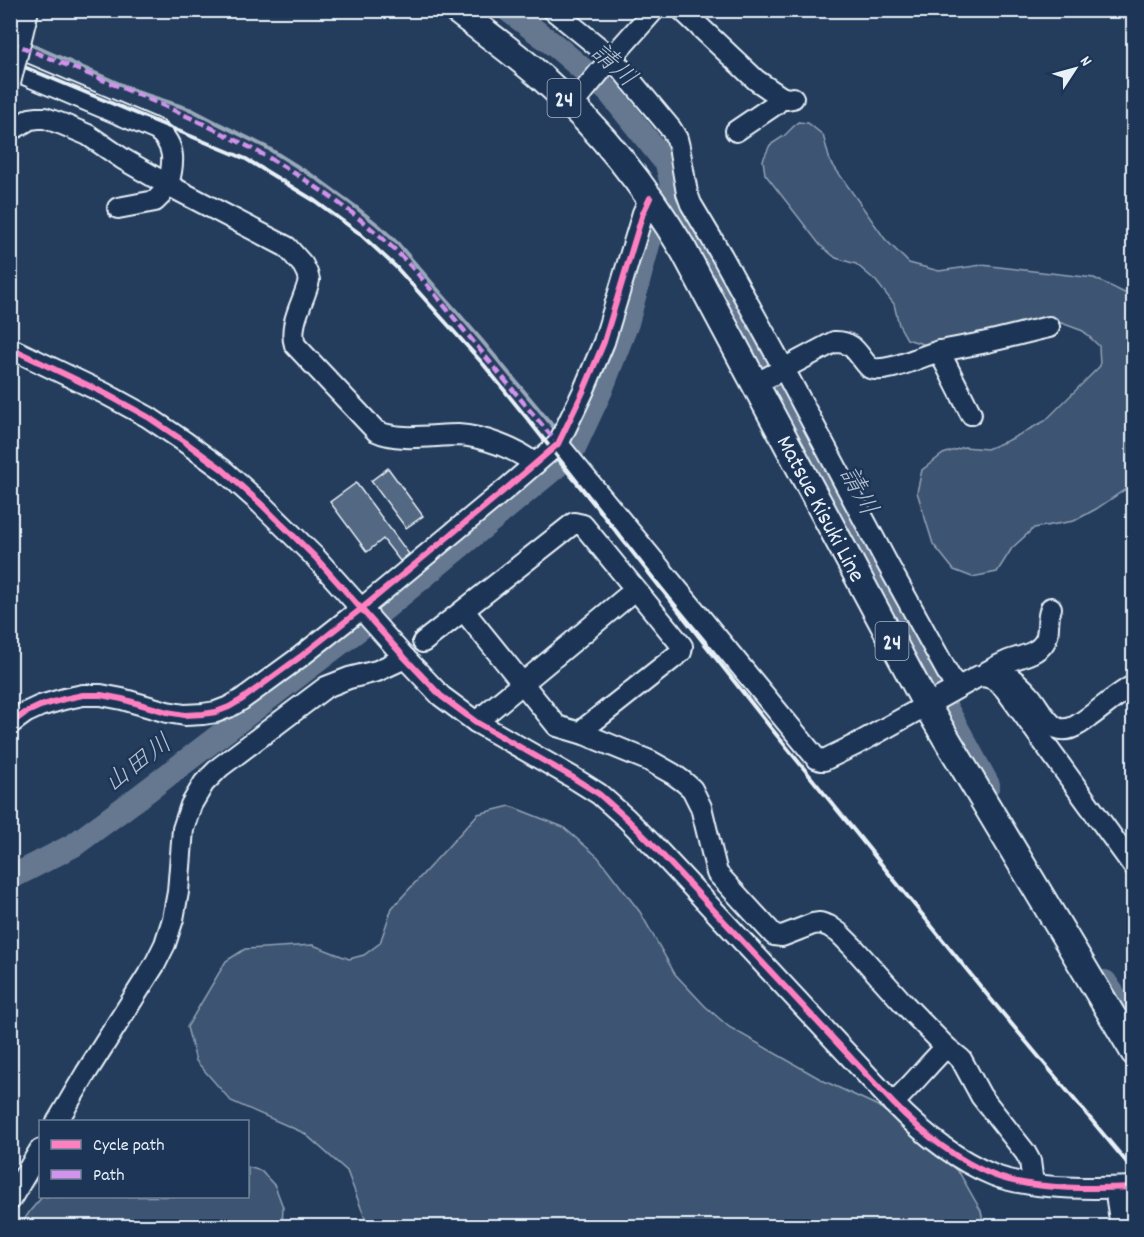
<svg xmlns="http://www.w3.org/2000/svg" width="1144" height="1237" font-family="Dekko,'Klee One',sans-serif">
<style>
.green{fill:#3e5472;stroke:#93a2b5;stroke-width:1.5}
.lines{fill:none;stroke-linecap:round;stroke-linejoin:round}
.stream{stroke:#99a8ba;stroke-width:4}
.river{stroke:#657890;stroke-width:24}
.building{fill:#536782;stroke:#e8f1f8;stroke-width:1.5}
.minor-casing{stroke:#e8f1f8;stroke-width:24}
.major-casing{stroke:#e8f1f8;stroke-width:30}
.minor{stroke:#1d3557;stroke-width:20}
.major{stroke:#1d3557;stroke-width:26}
.rail{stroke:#e8f1f8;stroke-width:4}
.minor-bridge-casing{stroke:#e8f1f8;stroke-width:24;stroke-linecap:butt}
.minor-bridge{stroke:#1d3557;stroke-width:20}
.quiet{stroke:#d193ec;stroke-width:4.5;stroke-dasharray:9 4.5;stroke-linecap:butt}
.cycleway-casing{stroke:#1d3557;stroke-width:10}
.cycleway{stroke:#ff80c0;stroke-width:6}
.labels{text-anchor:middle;stroke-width:5;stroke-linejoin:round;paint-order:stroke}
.shield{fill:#1d3557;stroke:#abb9c8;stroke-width:1.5}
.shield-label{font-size:22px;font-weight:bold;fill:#e8f1f8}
.street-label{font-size:24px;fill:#e8f1f8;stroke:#1d3557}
.water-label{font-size:26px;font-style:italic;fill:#b4c1ce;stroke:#1d3557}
</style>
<rect width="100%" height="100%" fill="#253d5d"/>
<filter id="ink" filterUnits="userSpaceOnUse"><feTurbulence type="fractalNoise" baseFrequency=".0167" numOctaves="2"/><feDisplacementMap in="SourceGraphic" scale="12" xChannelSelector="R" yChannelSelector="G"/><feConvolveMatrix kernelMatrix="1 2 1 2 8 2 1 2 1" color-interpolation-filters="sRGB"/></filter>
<g filter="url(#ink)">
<g class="green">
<polygon points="798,122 808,123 823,135 830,161 885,239 909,263 939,271 982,265 1094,278 1133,297 1133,484 1096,509 1074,521 1034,528 1012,548 997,572 972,577 954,570 933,544 917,492 922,470 943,454 964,447 987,449 1009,440 1045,421 1100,366 1099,346 1083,331 1051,319 1003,328 957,342 929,346 907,339 899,325 894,304 876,281 856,264 836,258 820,245 765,174 763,160 770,145 784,136"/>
<polygon points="510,806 563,827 598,857 640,912 675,974 705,1006 729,1027 824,1081 876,1105 926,1140 960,1174 981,1211 984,1226 368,1226 347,1171 304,1133 231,1101 196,1061 187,1027 226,961 245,949 313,945 349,959 364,955 380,943 392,908 478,814"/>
<polygon points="248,1167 261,1171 275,1186 283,1207 282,1226 20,1226 30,1211 42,1197 248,1196"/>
</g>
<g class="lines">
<polyline class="stream" points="25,42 140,93 192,110 217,123 266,147 319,180 353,205 379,226 398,244 482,341 556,430"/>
<g class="river">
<polyline points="508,10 558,48 609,92 667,164 672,185 694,229 840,513 988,785"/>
<polyline points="10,878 74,845 139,797 372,619 557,466 573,450 601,390 627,323 652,230 667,198"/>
<polyline points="1105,982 1134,1025"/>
</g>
</g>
<g class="building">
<polygon points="388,468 423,516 406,528 371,481"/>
<polygon points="356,483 409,554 400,561 383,539 367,552 330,502"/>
</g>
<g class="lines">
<defs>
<g id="minor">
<polyline points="553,10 612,58 671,129 677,139 679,147 687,193 691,204 722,256 784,369 887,563 956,688"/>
<polyline points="682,10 756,80 781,97 787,99 793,98"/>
<path d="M 10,68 L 157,130 C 176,145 174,163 168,185 L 287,247 L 303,265 L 307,273 L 309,280 C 305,300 288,323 295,345 L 376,431 C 399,442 433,435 458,435 C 482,436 517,449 535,464"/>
<polyline points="572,105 607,63 654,10"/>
<polyline points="10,131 30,119 38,118 45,118 62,124 88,135 123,159 168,185 161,195 155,201 118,208"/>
<polyline points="736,131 776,104 781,97"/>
<path d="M 10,348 L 104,393 L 148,417 L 185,442 L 222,469 L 260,503 L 315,557 L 405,658 L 441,696 L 476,722 L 572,777 L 599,794 L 626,818 L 654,846 L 893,1103 C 922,1133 954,1159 993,1175 C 1031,1190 1092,1189 1134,1187"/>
<polyline points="939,351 971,414"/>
<path d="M 755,384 L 834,342 C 855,341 857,355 870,368 C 889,374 921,355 941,351 C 955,348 968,346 982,343 C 1005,338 1027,332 1049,327"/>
<path d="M 558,444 L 816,758 L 821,760 L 824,760 L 855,745 L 979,676 C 991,676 997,680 1005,689 L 1134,867"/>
<polyline points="464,611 557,726 584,734 650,761 673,774 684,782 692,789 701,807 717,873 774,935 782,936 813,924 820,923 829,926 839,933 853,947 905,1005 946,1047 961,1059 981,1096 1025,1152 1030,1161 1033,1184"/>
<polyline points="423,642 574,523 583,525 682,646 681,652 585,728 584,734"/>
<path d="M 997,669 C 1010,676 1020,684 1030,696 C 1038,705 1045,722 1057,728 C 1065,731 1073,728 1079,724 C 1098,712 1114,696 1134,685"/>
<path d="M 987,672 C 994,668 1001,664 1008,661 C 1022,656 1043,653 1047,636 C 1049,626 1047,617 1051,608"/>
<polyline points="476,722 635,590"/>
<polyline points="10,724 25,713 40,706 64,699 83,695 101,695 122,699 167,712 185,715 203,714 216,712 229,707 241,700 300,657 361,609 507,488 558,444 583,392 604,342 643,213 650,198"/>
<path d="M 893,1103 C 912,1085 928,1065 946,1047"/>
<polyline points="57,1122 86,1073 155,964 165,944 173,919 178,892 183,829 191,805 204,783 220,767 326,687 349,678 377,671 405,658"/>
<polyline points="1115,1188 1121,1226"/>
<polyline points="10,1200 40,1150"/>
</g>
<path id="major" d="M 456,10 C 487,34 520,57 549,84 C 603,132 647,189 684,251 L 927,706 L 1134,1052"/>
</defs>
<use href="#minor" class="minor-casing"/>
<use href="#major" class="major-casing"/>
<use href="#minor" class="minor"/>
<use href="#major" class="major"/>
<polyline class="rail" points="10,61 246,159 315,201 359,233 396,267 484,365 530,422 771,728 989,997 1134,1171"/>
<defs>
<polyline id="minor-bridge" points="10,83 28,10"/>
</defs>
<use href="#minor-bridge" class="minor-bridge-casing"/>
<use href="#minor-bridge" class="minor-bridge"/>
<path class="quiet" d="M 10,42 C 145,98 287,147 395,250 C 420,274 441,302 463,329 C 494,367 526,406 558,444"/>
<defs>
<g id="cycleway">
<path d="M 10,348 L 104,393 L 148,417 L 185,442 L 222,469 L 260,503 L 315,557 L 405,658 L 441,696 L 476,722 L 572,777 L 599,794 L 626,818 L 654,846 L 893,1103 C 922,1133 954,1159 993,1175 C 1031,1190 1092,1189 1134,1187"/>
<polyline points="10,724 25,713 40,706 64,699 83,695 101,695 122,699 167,712 185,715 203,714 216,712 229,707 241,700 300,657 361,609 507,488 558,444 583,392 604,342 643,213 650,198"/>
</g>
</defs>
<use href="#cycleway" class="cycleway-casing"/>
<use href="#cycleway" class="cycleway"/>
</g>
</g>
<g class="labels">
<g class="shield">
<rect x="547.5" y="79" width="33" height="38" rx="4.5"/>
<rect x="875.5" y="622" width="33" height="38" rx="4.5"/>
</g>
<g class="shield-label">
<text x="564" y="106">24</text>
<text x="892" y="649">24</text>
</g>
<g class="street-label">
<text transform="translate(822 508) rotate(62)" y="8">Matsue Kisuki Line</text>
</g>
<g class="water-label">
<text transform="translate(615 64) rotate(43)" y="9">請川</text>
<text transform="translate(860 490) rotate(62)" y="9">請川</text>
<text transform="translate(137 762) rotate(-37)" y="9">山田川</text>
</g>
</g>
<rect width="1144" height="1237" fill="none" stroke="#1d3557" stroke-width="36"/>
<rect x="18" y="18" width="1108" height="1201" fill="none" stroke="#e8f1f8" stroke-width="2" filter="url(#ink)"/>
<rect x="39" y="1120" width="210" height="78" fill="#1d3557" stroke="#6e8097" stroke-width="1.5"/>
<rect x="51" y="1140" width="30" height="9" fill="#ff80c0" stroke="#6e8097" stroke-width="1.5"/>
<text x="93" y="1150" font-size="18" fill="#e8f1f8">Cycle path</text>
<rect x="51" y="1170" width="30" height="9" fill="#d193ec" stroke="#6e8097" stroke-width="1.5"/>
<text x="93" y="1180" font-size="18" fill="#e8f1f8">Path</text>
<g transform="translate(1075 69) rotate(54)" stroke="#1d3557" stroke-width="4.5" paint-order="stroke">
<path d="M0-4.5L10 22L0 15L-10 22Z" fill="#e8f1f8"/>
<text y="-9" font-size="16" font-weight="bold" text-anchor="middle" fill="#e8f1f8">N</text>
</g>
</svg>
